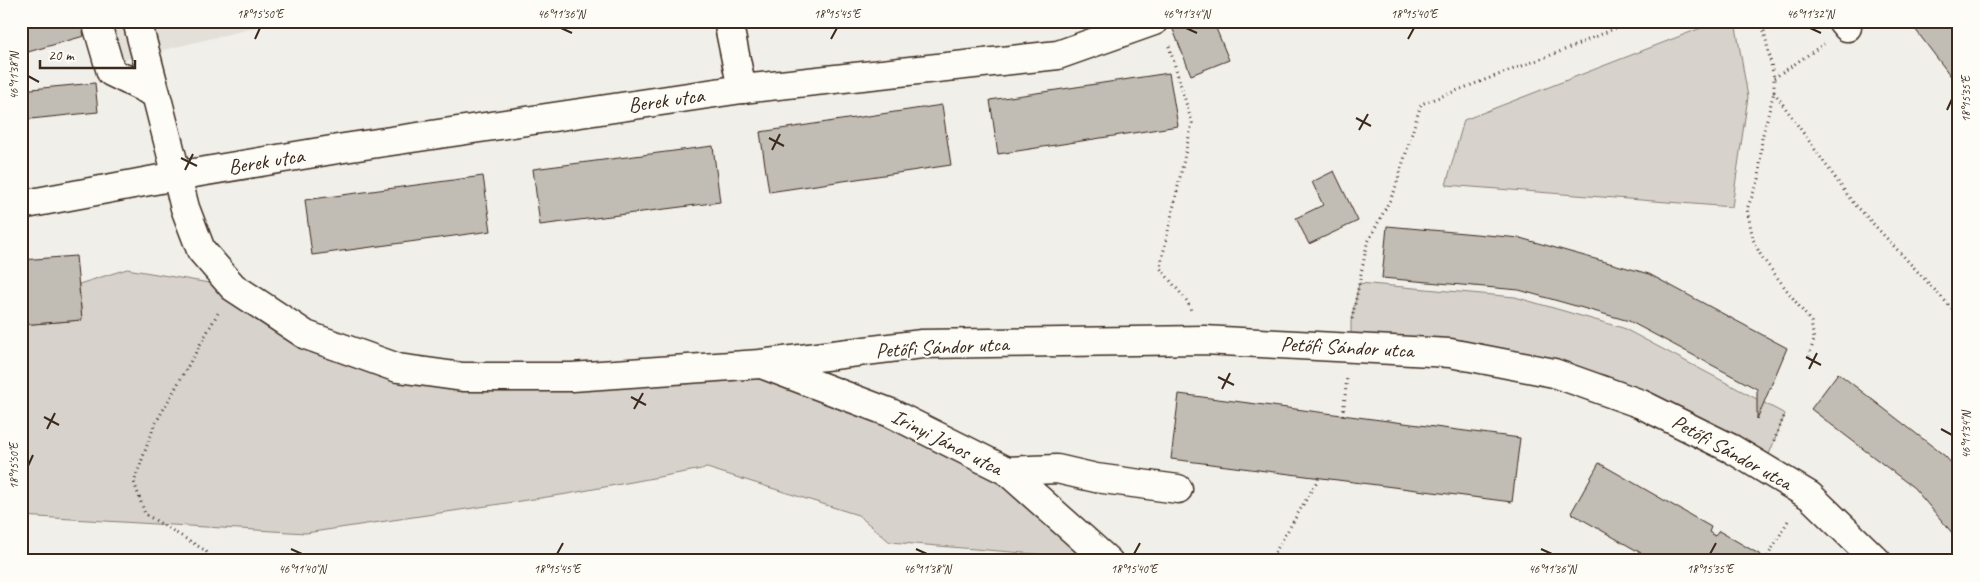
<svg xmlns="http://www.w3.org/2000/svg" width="1980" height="582" font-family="Caveat,sans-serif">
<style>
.built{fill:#e3e0da}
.green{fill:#d7d2cc;stroke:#897e75}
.building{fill:#c1bcb4;stroke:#3b2a1e}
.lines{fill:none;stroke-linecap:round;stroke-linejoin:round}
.minor-casing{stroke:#3b2a1e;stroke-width:31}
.path{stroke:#3b2a1e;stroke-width:3;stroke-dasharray:1 4;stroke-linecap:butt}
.minor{stroke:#fdfcf7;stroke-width:28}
.ticks{fill:none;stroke:#3b2a1e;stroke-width:2}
.labels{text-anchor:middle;stroke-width:4;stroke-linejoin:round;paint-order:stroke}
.street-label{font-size:21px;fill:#3b2a1e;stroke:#fdfcf7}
.neatline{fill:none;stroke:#3b2a1e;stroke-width:2}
.ticks-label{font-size:12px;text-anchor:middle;fill:#3b2a1e}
</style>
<rect width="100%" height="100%" fill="#f1efea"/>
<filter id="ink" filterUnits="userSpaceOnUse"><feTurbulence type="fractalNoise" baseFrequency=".02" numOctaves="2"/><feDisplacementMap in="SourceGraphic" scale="10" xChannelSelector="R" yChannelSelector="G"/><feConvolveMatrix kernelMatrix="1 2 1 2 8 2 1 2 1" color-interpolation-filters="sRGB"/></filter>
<g filter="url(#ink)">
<polygon class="built" points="82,21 282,21 94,67"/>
<g class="green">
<polygon points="1719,21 1735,21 1748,97 1732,207 1446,185 1464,120"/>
<polygon points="127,269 233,287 398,368 760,364 1007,471 1108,560 890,542 858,515 707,468 567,494 306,533 21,516 21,325 82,320 79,284"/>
<polygon points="1359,283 1515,297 1623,328 1785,414 1764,467 1554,373 1351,348 1351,321"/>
</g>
<g class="building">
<polygon points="21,21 81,21 84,36 21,54"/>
<polygon points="1187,21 1213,21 1229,60 1191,75 1172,27"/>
<polygon points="1909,21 1959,21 1959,87"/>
<polygon points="1169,73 1178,126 998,154 990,100"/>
<polygon points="95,83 98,112 21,120 21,90"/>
<polygon points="942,105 951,165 769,192 760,132"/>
<polygon points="713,146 720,202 540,225 533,169"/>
<polygon points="1334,171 1358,221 1309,244 1296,218 1323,205 1312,182"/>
<polygon points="483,176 491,231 312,255 305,200"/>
<polygon points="1387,226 1520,238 1649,274 1787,348 1757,419 1757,389 1629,321 1519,290 1382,278"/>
<polygon points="76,256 82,320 21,325 21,260"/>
<polygon points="1838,373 1945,456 1959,472 1959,541 1914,488 1811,409"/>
<polygon points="1179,394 1520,438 1512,502 1171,459"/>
<polygon points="1599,463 1711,527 1709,532 1715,536 1719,531 1771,561 1655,561 1571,513"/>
</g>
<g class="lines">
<defs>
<g id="minor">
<polyline points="96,21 111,72 156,94 137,21"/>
<polyline points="728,21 742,89"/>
<polyline points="1842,21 1847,27"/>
<polyline points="156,94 185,208 201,250 233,287 306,335 398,368 463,377 572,377 760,364 922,344 1204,340 1450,353 1554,373 1641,404 1732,449 1810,496 1877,561"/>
<polyline points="21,205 176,176 344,148 742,89 1058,55 1154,21"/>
<polyline points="764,365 891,413 1007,471 1108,561"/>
<polyline points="1007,471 1057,469 1096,478 1178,489"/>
</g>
</defs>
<use href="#minor" class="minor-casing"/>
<g class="path">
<polyline points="1762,21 1774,78 1774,92 1762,138 1759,179 1747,209 1753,239 1761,256 1811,322 1814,340 1809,356"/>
<polyline points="1169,46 1192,123 1160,268 1187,301 1191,310"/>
<polyline points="1774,78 1824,44"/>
<polyline points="1774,92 1851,200 1959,316"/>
<polyline points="1352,319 1367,244 1394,192 1421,104 1567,49 1632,21"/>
<polyline points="1343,415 1347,377"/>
<polyline points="1774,441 1785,414"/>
<polyline points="212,561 206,551 145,514 134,482 154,426 218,313"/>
<polyline points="1270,561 1320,476"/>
<polyline points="1765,561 1788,521 1786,518"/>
</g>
<use href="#minor" class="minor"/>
</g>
</g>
<path class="ticks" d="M 561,28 L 572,33M 1186,28 L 1197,33M 1810,28 L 1821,33M 255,39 L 260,28M 831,39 L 837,28M 1408,39 L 1414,28M 28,76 L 39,82M 1947,110 L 1952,99M 1356,118 L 1371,126M 1359,130 L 1368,114M 769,138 L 784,146M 772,150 L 780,134M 181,158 L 197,166M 185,170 L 193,154M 1806,357 L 1821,365M 1809,369 L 1817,353M 1218,377 L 1234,385M 1222,389 L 1230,373M 631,397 L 646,405M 634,409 L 643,393M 44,417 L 59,425M 47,429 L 55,413M 1941,429 L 1952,435M 28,466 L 33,455M 291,549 L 302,554M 916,549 L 927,554M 1541,549 L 1552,554M 557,554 L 563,543M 1134,554 L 1140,543M 1710,554 L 1716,543"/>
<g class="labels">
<g class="street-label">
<text transform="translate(666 100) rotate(-8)" y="7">Berek utca</text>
<text transform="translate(266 161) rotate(-9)" y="7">Berek utca</text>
<text transform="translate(942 347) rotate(-3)" y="7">Petőfi Sándor utca</text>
<text transform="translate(1347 347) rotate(3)" y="7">Petőfi Sándor utca</text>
<text transform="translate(947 442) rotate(27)" y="7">Irinyi János utca</text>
<text transform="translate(1732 452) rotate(29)" y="7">Petőfi Sándor utca</text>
</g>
</g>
<rect width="1980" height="582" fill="none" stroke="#fdfcf7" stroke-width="55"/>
<path d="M40 60v8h95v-8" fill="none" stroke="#3b2a1e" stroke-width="2.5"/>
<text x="48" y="60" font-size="15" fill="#3b2a1e" stroke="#fdfcf7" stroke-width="4" paint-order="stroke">20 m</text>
<rect x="28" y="28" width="1924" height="526" class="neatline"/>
<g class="ticks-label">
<text x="260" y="18">18°15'50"E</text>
<text x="561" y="18">46°11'36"N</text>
<text x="837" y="18">18°15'45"E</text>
<text x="1186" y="18">46°11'34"N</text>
<text x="1414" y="18">18°15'40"E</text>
<text x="1810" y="18">46°11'32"N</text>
<text transform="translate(14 76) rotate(-90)" y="4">46°11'38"N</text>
<text transform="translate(1966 99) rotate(-90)" y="4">18°15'35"E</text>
<text transform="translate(1966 435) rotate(-90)" y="4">46°11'34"N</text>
<text transform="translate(14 466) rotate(-90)" y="4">18°15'50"E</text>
<text x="302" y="573">46°11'40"N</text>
<text x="557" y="573">18°15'45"E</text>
<text x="927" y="573">46°11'38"N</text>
<text x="1134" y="573">18°15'40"E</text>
<text x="1552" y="573">46°11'36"N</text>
<text x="1710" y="573">18°15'35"E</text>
</g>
</svg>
